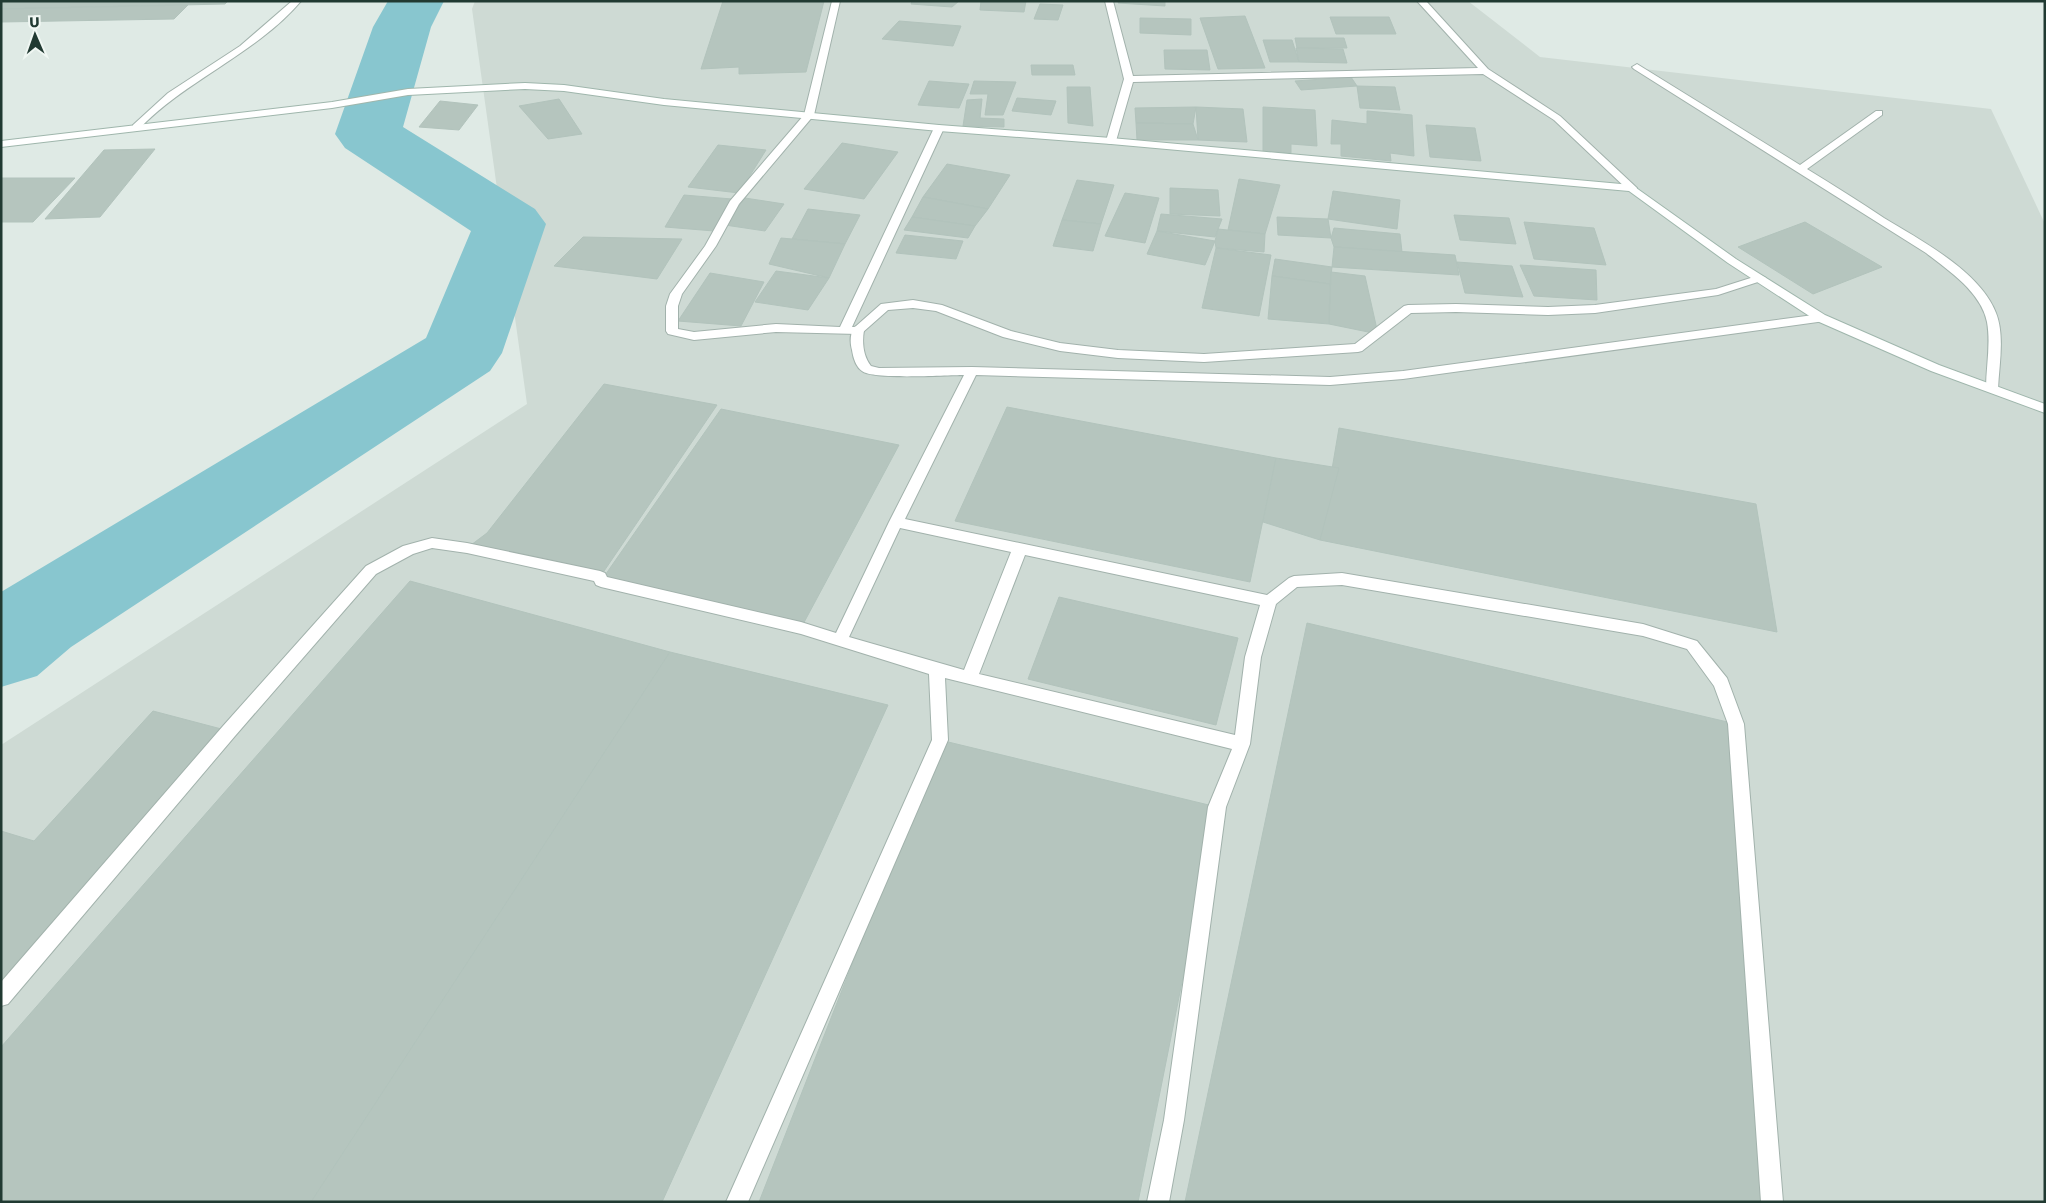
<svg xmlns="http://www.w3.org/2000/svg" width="2046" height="1203" font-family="'Golos Text',sans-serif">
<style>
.built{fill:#cedad4}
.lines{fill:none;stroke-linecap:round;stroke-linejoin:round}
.river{fill:#88c6cf;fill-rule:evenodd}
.building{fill:#b5c5be;stroke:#b2c3bc}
.lane-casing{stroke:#a2b2ac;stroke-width:2}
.street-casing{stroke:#a2b2ac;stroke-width:2}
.secondary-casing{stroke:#9fb6ac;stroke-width:2}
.lane{fill:#fff;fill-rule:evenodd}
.street{fill:#fff;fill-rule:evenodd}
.secondary{fill:#fff;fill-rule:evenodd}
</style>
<rect width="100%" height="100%" fill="#dfeae5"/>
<polygon class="built" points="475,1 1468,1 1540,57 1991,109 2045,224 2045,1202 1,1202 1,745 527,404 472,9"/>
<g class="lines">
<polygon class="river" points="388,1 444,1 431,27 403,127 535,209 546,224 502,353 490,371 71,647 37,676 1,687 1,592 426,338 471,231 345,148 335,134 373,27"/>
</g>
<g class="building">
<polygon points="1,1 228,1 225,4 1,9"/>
<polygon points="723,1 824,1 806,72 739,74 739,67 701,69"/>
<polygon points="912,1 959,1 952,7 911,4"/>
<polygon points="981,1 1026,1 1024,12 980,10"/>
<polygon points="1119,1 1165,1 1165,6 1118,3"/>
<polygon points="1040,4 1063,5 1058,20 1034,19"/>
<polygon points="188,5 174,19 1,22 1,9"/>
<polygon points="1245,16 1265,68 1218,69 1200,18"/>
<polygon points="1330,17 1389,17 1396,34 1336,34"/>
<polygon points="1140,18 1191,19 1191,35 1140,33"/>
<polygon points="899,21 961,26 953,46 882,39"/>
<polygon points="1295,38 1344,38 1347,48 1297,48"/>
<polygon points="1263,40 1292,40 1299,62 1270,62"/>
<polygon points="1296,48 1343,49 1347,63 1299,62"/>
<polygon points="1164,50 1207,50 1210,70 1165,69"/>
<polygon points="1031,65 1073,65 1075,75 1032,75"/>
<polygon points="1351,77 1357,86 1301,90 1295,81"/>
<polygon points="929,81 969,84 959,108 918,105"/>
<polygon points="974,81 1016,82 1003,115 985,115 988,94 970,94"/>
<polygon points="1357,86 1395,87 1400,110 1360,108"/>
<polygon points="1067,87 1090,87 1093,126 1068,123"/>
<polygon points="1017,98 1056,101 1051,115 1012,111"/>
<polygon points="559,99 582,134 548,139 519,106"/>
<polygon points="982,99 980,118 1004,119 1004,127 963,126 967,100"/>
<polygon points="440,101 478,105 459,130 419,127"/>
<polygon points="1196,107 1193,124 1136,123 1135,108"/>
<polygon points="1196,107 1243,109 1247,142 1198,140"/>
<polygon points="1263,107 1315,110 1317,146 1291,144 1291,153 1263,151"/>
<polygon points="1367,111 1412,115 1414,156 1390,153 1391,161 1341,156 1341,144 1331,144 1332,120 1367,124"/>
<polygon points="1136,123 1193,124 1198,140 1137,140"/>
<polygon points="1426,125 1475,128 1481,161 1430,157"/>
<polygon points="842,143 898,152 864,199 804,189"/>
<polygon points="718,145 766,150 739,193 688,187"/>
<polygon points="155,149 100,217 45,219 104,150"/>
<polygon points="947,164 1010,175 988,209 923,197"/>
<polygon points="1,178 75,178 33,222 1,222"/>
<polygon points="1239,179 1280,185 1265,234 1228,230"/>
<polygon points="1077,180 1114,185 1101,224 1062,220"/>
<polygon points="1170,188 1218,190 1220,216 1170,214"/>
<polygon points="1333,191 1400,200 1397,229 1328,219"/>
<polygon points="1125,193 1159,198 1145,243 1105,236"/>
<polygon points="684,195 732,199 714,231 665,227"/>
<polygon points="923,197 988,209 975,226 912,217"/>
<polygon points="745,198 784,204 765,231 725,225"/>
<polygon points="808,209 860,215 845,244 792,239"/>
<polygon points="1161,214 1222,219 1215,237 1157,231"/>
<polygon points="1454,215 1509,218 1516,244 1460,240"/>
<polygon points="912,217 975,226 968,238 904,230"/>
<polygon points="1277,217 1328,219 1331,238 1278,235"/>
<polygon points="1062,220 1101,224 1093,251 1053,246"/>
<polygon points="1524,222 1594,228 1606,265 1534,259"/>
<polygon points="1805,222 1882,267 1813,294 1738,247"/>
<polygon points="1334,228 1400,234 1402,252 1334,247 1331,238"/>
<polygon points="1218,229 1265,234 1264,252 1216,248 1215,241"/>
<polygon points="1157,231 1215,241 1205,265 1147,254"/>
<polygon points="905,235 963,241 956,259 896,253"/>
<polygon points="583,237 682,239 657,279 554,266"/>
<polygon points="781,238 792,239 845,244 829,278 769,264"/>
<polygon points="1334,247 1455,255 1459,275 1332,267"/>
<polygon points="1216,248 1271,255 1259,316 1202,308"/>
<polygon points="1275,259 1332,267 1330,284 1272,276"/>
<polygon points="1457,262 1512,266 1523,297 1465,293"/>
<polygon points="1520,265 1596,270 1597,300 1534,296"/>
<polygon points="776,271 829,278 808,310 755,302"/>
<polygon points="1331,272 1365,276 1378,334 1329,324"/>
<polygon points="710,273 764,282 741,326 678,321"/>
<polygon points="1272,276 1330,284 1329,324 1268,319"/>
<polygon points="604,384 717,405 600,577 467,548 487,533"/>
<polygon points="1007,407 1276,458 1250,582 955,521"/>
<polygon points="721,409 899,445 801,628 601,581"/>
<polygon points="1339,428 1756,504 1777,632 1320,540"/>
<polygon points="1276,458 1339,468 1320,540 1263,522"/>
<polygon points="410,581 670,652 311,1202 1,1202 1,1047"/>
<polygon points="1059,597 1238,638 1216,725 1028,679"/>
<polygon points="1307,623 1736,724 1778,1202 1185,1202"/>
<polygon points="670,652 888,705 662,1202 311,1202"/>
<polygon points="153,711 229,731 1,997 1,831 34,841"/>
<polygon points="940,740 1217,807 1138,1202 759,1202"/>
</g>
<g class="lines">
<defs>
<g id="lane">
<path d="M 292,1 L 301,1 C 256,54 187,79 139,129 L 133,129 L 133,125 L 168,93 L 240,46 Z"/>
<path d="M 1637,64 L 1800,165 L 1876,111 L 1882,111 L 1882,115 L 1807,169 C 1833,185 1859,201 1884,218 C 1920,240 1980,271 1996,313 C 2005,336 1999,365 1998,389 L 1996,392 L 1992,393 L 1986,389 C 1986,367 1991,344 1987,322 C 1981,292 1949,271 1926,253 L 1634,69 L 1632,67 Z"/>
<path d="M 1821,314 L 1827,318 L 1825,321 L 1403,379 L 1330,385 L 976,375 L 905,519 L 1267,595 L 1289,578 L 1294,576 L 1342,573 L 1643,624 L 1697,641 L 1727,678 L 1744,724 L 1783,1202 L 1761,1202 L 1728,724 L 1714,686 L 1687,649 L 1643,636 L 1342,585 L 1297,587 L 1276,604 L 1261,657 L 1250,744 L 1226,807 L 1184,1120 L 1169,1202 L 1147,1202 L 1164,1120 L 1208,807 L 1232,749 L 945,678 L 948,740 L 748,1202 L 726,1202 L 932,740 L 929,674 L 801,634 L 601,587 L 596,585 L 594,581 L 467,553 L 432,548 L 413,554 L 376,574 L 235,736 L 8,1004 L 1,1006 L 1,982 L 223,726 L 366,566 L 403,546 L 432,538 L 467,543 L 600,571 L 605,573 L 607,577 L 801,622 L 836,633 L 889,522 L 964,375 C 946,375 873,380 862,371 C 856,367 853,357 852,350 C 850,343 850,334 854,327 L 858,326 L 864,330 C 862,342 863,356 871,366 L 879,368 L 972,367 L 1330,377 L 1403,371 ZM 900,528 L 1011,552 L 964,670 L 849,637 ZM 1025,555 L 1260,605 L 1245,657 L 1235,735 L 979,674 Z"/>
</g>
<g id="street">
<polygon points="832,1 840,1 814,115 739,204 716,246 682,294 678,306 678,329 694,332 776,324 840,327 934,128 939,125 944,128 852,327 855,327 881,304 913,300 942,305 1011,331 1060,343 1118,350 1204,354 1355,344 1404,306 1408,305 1456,304 1548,307 1595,305 1716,289 1760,275 1766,278 1764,280 1718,295 1595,313 1548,315 1456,312 1411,313 1362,351 1358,352 1204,362 1118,358 1060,351 1003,337 936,311 913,308 888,310 862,333 858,334 776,332 694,340 668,334 666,331 666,306 670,294 705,246 730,201 804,115"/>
<polygon points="1105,1 1113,1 1133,76 1478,68 1417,1 1426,1 1488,69 1560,116 1637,188 1636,190 1628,190 1554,120 1483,74 1133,82 1116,141 1111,144 1107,143 1106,141 1124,79"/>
</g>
<polygon id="secondary" points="525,83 564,85 664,99 939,125 1111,138 1632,185 1736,259 1825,315 1939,365 2045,404 2045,413 1931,371 1817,321 1728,263 1629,191 1111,144 939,131 664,105 564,91 525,89 408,95 332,108 1,147 1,141 332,102 408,89"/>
</defs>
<use href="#lane" class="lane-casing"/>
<use href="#street" class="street-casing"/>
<use href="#secondary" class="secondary-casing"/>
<use href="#lane" class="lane"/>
<use href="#street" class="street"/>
<use href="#secondary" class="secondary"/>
</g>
<rect width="2046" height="1203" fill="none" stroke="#213a32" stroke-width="5"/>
<g transform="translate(35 35) rotate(358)" stroke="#f0f7f3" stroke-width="4" paint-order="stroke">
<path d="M0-4L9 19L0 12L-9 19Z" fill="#213a32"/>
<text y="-8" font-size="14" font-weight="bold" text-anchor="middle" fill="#213a32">U</text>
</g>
</svg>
